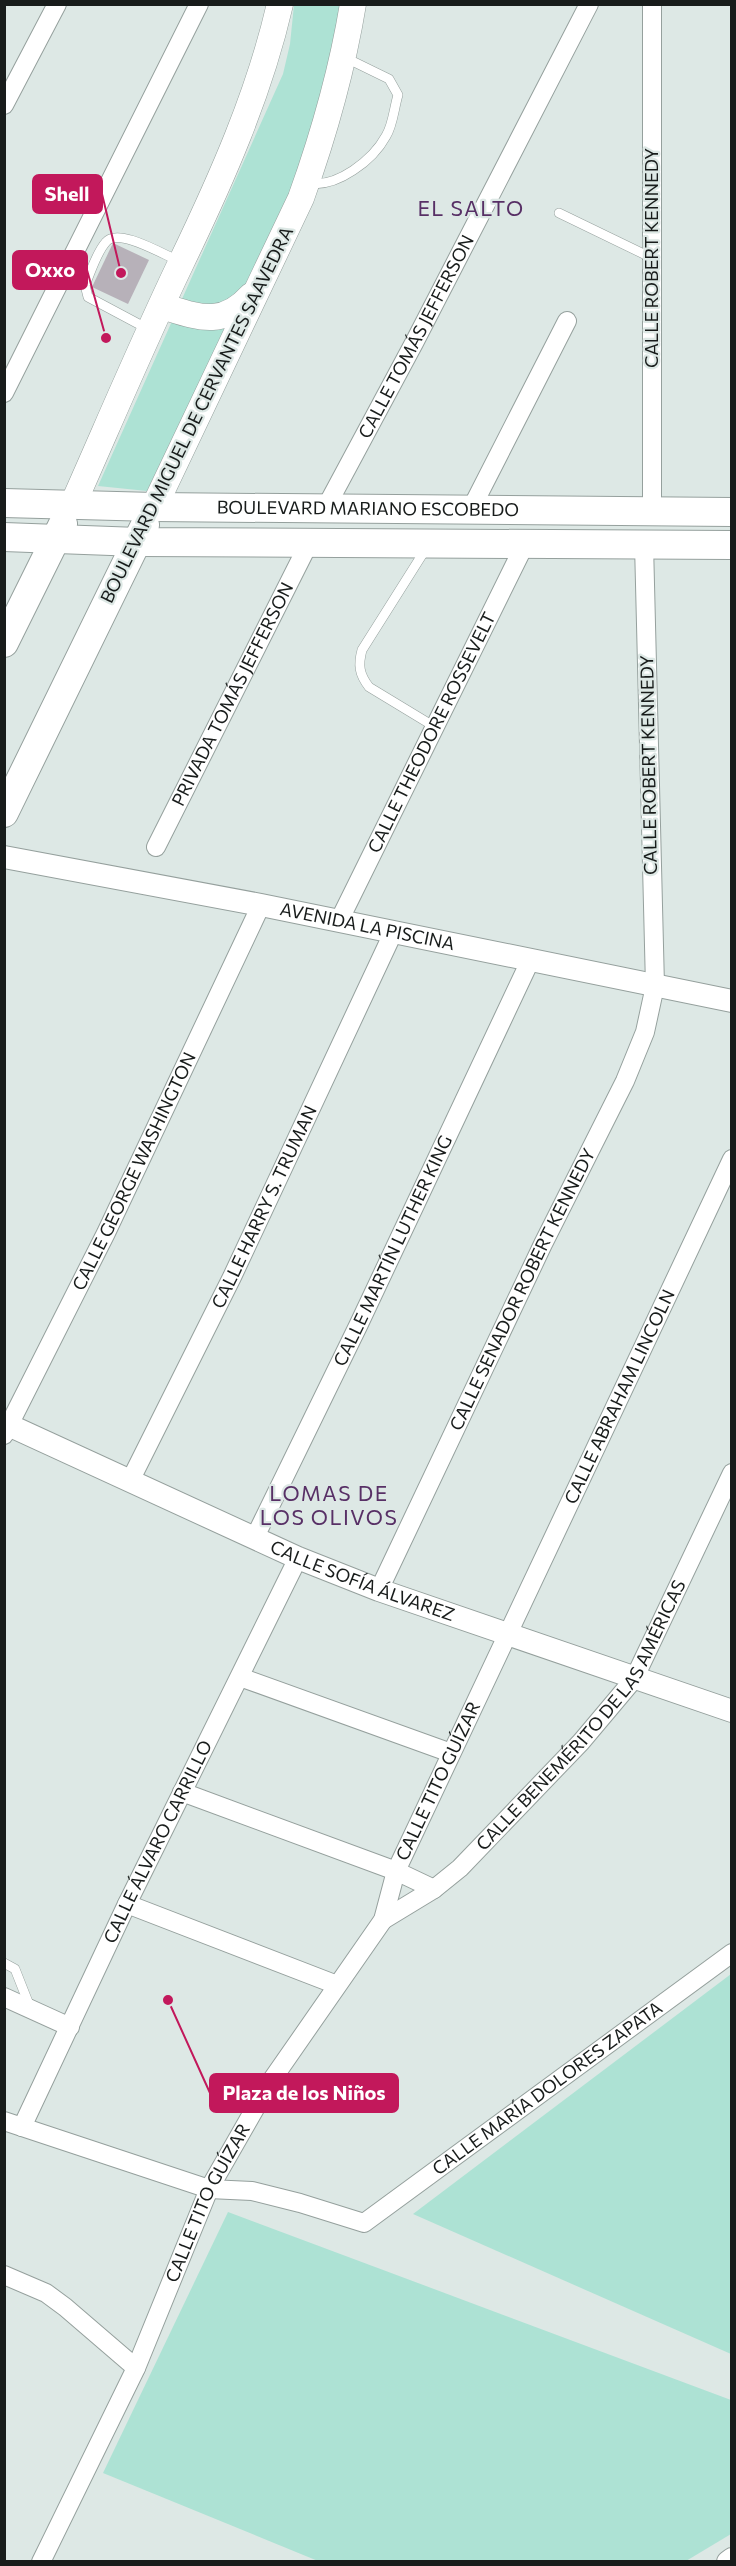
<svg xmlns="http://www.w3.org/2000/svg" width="736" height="2566" font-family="Commissioner,sans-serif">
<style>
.green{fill:#ade2d4}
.building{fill:#b7b1b9}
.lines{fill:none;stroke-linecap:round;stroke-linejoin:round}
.service-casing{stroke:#95a09d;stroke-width:10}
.minor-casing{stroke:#95a09d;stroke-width:20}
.tertiary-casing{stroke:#95a09d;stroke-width:24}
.secondary-casing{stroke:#95a09d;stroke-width:27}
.primary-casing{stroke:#95a09d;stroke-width:30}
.service{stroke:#fff;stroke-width:9}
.minor{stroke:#fff;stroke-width:18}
.tertiary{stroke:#fff;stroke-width:22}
.secondary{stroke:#fff;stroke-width:26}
.primary{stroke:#fff;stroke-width:28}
.labels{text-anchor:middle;stroke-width:4.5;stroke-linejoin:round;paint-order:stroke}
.street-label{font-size:18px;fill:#181c1b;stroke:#dde8e5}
.quarter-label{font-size:21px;letter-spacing:1.5px;fill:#583066;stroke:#dde8e5}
.leader{fill:none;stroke:#c2185b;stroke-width:2}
.callout-dot{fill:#c2185b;stroke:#dde8e5;stroke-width:2}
.callout{fill:#c2185b;stroke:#c2185b;stroke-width:2}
.callout-label{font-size:20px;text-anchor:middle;font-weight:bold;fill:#fff}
</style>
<rect width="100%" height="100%" fill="#dde8e5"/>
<g class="green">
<polygon points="294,5 345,5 313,146 147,491 98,486 283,74 290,44"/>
<polygon points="731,1974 731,2354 413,2214"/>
<polygon points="228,2212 731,2400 731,2534 686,2561 318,2561 103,2473"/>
</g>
<polygon class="building" points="113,243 149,260 128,304 92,287"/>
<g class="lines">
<defs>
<g id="service">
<path d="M 309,183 C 337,188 373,160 386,136 C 393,125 394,108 398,95 L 389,79 L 346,58"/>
<polyline points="559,213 652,258"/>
<path d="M 148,329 L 88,297 L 85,285 C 91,272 96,253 106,242 C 118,227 164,255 179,261"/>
<path d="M 427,547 L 362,650 C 358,665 359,674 369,687 L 435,727"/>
<polyline points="4,1963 15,1969 30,2007"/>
<polyline points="269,2084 374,2084"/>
</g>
<g id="minor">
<polyline points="4,105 57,4"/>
<polyline points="4,393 199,4"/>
<path id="s1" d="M 325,509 L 414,343 L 589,4"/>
<polyline points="470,511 567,321"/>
<polyline points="652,512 652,4"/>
<path id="s2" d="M 156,847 L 310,541"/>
<path id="s3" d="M 339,921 L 525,544"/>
<path id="s4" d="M 4,1435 L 106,1233 L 261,905"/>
<path id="s5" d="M 131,1479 L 232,1277 L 393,933"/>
<path id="s6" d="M 254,1539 L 358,1326 L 530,961"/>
<path id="s7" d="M 379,1590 L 543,1244 L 625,1081 L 645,1032 L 655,986 L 644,544"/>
<polyline points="240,1677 451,1753"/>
<polyline points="182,1792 396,1871 434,1889"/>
<polyline points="127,1904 337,1985"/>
<path id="s8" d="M 383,1920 L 434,1889 L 460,1868 L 581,1742 L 634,1679 L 732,1473"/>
<polyline points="4,1997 70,2027"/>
<path id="s9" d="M 4,2121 L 209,2189 L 252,2191 L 300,2203 L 364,2223 L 732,1953"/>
<path id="s10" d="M 22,2127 L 127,1904 L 298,1558"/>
<polyline points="4,2275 46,2293 65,2307 136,2368"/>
<path id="s11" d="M 41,2562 L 136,2368 L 209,2189 L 269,2084 L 383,1920 L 396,1871 L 732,1159"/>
</g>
<g id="tertiary">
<path id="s12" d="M 4,857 L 261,905 L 732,1001"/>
<path id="s13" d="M 4,1423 L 298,1558 L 379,1590 L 732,1711"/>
<polyline points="728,2562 732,2559"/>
</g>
<g id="secondary">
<path d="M 162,306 C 198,317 222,328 251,296"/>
<path d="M 73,504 C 109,423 143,342 181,263 C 221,180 259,95 280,4"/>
<path d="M 154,507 L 301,198 C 324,134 342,71 353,4"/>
</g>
<g id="primary">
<path id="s14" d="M 4,503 L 154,507 L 732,512"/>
<polyline points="4,537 138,542 732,545"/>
<polyline points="4,643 63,524"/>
<polyline points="4,813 145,525"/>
</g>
</defs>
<use href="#service" class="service-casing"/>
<use href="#minor" class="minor-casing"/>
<use href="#tertiary" class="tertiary-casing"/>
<use href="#secondary" class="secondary-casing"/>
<use href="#primary" class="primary-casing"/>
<use href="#service" class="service"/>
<use href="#minor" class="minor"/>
<use href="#tertiary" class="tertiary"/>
<use href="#secondary" class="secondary"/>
<use href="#primary" class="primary"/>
</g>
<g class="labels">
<g class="street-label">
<text transform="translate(652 258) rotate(-90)" y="6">CALLE ROBERT KENNEDY</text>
<text dy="6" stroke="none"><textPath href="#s1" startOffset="195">CALLE TOMÁS JEFFERSON</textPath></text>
<text transform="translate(197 415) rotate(-64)" y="6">BOULEVARD MIGUEL DE CERVANTES SAAVEDRA</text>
<text dy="6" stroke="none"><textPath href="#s14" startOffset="364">BOULEVARD MARIANO ESCOBEDO</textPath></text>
<text dy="6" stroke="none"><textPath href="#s2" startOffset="171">PRIVADA TOMÁS JEFFERSON</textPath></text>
<text dy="6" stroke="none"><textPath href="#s3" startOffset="210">CALLE THEODORE ROSSEVELT</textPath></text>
<text transform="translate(649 765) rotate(-91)" y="6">CALLE ROBERT KENNEDY</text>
<text dy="6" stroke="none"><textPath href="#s12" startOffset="370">AVENIDA LA PISCINA</textPath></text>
<text dy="6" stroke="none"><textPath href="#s4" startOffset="294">CALLE GEORGE WASHINGTON</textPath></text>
<text dy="6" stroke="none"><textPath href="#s5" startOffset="303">CALLE HARRY S. TRUMAN</textPath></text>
<text dy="6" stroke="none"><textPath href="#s6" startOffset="320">CALLE MARTÍN LUTHER KING</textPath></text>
<text dy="6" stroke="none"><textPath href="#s7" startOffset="333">CALLE SENADOR ROBERT KENNEDY</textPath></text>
<text dy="6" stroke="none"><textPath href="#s11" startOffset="1305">CALLE ABRAHAM LINCOLN</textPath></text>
<text dy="6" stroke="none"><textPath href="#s13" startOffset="392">CALLE SOFÍA ÁLVAREZ</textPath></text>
<text dy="6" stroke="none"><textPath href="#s8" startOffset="290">CALLE BENEMÉRITO DE LAS AMÉRICAS</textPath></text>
<text dy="6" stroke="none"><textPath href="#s11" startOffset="880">CALLE TITO GUÍZAR</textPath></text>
<text dy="6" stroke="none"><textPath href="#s10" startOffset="316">CALLE ÁLVARO CARRILLO</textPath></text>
<text dy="6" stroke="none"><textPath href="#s9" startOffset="603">CALLE MARÍA DOLORES ZAPATA</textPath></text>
<text dy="6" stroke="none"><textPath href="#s11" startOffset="396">CALLE TITO GUÍZAR</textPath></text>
</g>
<g class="quarter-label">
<text x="471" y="216">EL SALTO</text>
<text x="329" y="1501">LOMAS DE<tspan x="329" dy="24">LOS OLIVOS</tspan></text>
</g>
</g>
<path class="leader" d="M121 273L102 194M106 338L87 270M168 2000L210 2093"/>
<g class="callout-dot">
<circle cx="121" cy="273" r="6"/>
<circle cx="106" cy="338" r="6"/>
<circle cx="168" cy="2000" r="6"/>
</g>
<g class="callout">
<rect x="33" y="175" width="69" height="38" rx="6"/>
<rect x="13" y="251" width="74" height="38" rx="6"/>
<rect x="210" y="2074" width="188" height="38" rx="6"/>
</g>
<g class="callout-label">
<text x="67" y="201">Shell</text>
<text x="50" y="277">Oxxo</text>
<text x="304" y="2100">Plaza de los Niños</text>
</g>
<rect width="736" height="2566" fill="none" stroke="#181c1b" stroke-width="12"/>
</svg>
